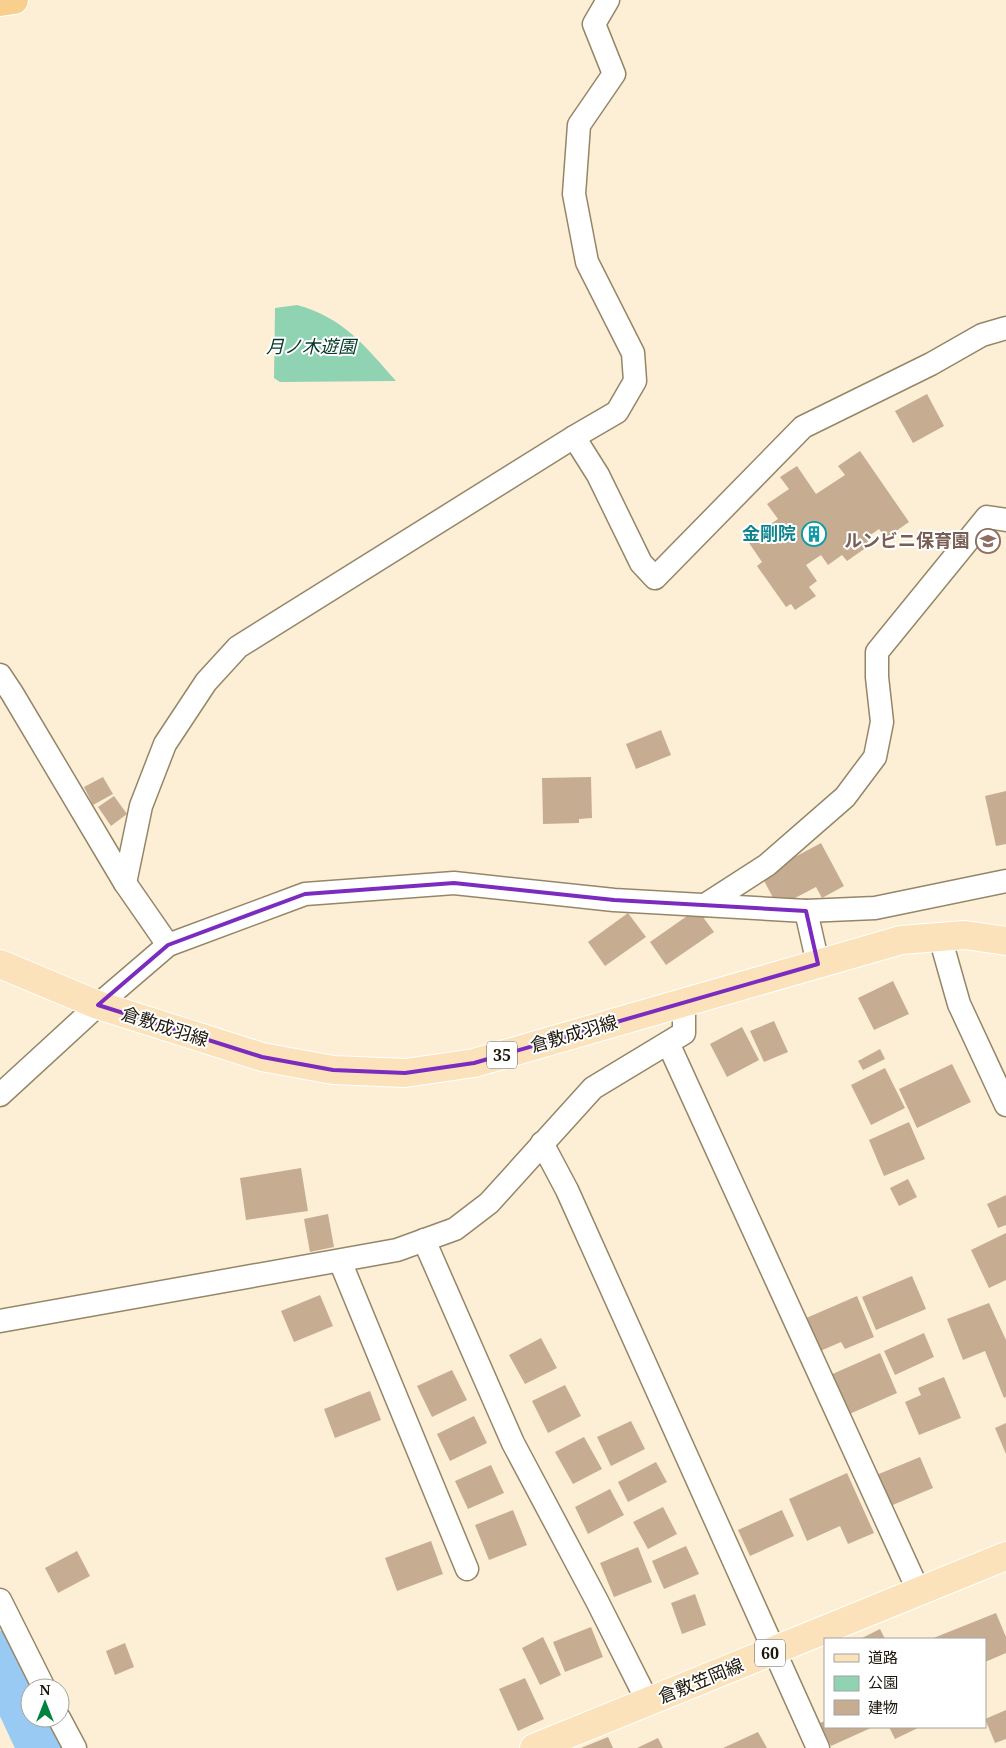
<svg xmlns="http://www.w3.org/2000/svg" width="1006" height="1748" font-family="'Noto Serif','Noto Sans JP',serif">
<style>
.green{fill:#8fd3b3}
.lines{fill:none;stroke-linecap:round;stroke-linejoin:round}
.river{stroke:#99caf3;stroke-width:51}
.building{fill:#c6ad92}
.minor-casing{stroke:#968668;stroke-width:25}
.primary-casing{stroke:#fff;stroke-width:30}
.motorway-casing{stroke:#fff;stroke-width:30}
.minor{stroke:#fff;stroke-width:22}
.primary{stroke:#fbe2bb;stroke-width:28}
.motorway{stroke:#f8cf8d;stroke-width:28}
.marked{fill:none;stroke:#7b2cbf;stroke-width:4;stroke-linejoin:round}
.labels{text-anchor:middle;stroke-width:4;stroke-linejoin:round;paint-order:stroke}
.shield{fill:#fff;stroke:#615d54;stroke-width:1}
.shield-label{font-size:16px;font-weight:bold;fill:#1d170b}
.park-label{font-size:18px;font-style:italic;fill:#013724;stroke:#fff}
.culture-label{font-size:18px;font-weight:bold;fill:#0d838f;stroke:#fff;text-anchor:end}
.education-label{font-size:18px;font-weight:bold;fill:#785e54;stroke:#fff;text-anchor:end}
.street-label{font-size:18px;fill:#1d170b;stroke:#fff}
</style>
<rect width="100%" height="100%" fill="#fdefd5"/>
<path class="green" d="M 297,305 C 344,318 365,346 396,381 L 280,382 L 274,378 L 275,308 Z"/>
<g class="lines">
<polyline class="river" points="0,1656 43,1748"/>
</g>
<g class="building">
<polygon points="927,394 944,426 913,443 895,411"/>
<polygon points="860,451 909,522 886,538 879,529 866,538 870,545 847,561 842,555 828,565 821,555 806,565 817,581 809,587 816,596 795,610 791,604 786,607 757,566 762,562 747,540 778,519 767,504 789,489 780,477 797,466 816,494 845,475 838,466"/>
<polygon points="661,730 671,755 636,769 626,744"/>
<polygon points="103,777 113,794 93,805 84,787"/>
<polygon points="591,777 592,818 579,819 579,823 543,824 542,778"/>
<polygon points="1006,791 1006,844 996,846 985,796"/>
<polygon points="114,796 127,814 111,826 98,807"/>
<polygon points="821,843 844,886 822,898 816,887 778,907 761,875"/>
<polygon points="697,909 714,932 666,965 650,942"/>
<polygon points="628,913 646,937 605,966 588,942"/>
<polygon points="893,981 909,1014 874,1030 858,998"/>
<polygon points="774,1021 788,1052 764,1062 750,1031"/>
<polygon points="742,1027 759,1060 727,1077 710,1044"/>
<polygon points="880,1049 885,1059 863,1070 858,1061"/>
<polygon points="952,1064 971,1102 917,1128 899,1089"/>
<polygon points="885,1068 905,1108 871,1125 851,1085"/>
<polygon points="909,1122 925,1159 884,1176 869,1140"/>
<polygon points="301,1168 308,1211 246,1220 240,1178"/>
<polygon points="908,1179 917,1197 899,1206 890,1188"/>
<polygon points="1006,1195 1006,1225 998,1228 987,1204"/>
<polygon points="328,1214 334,1247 310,1252 304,1219"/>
<polygon points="1006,1233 1006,1280 989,1288 971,1250"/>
<polygon points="912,1276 926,1309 876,1330 862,1297"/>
<polygon points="320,1295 333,1326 294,1342 281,1311"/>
<polygon points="857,1296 874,1337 845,1349 841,1342 818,1352 804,1319"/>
<polygon points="989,1303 1006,1340 1006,1397 1004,1398 985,1351 963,1360 947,1319"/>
<polygon points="924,1333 934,1357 895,1375 884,1351"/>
<polygon points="541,1338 557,1368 525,1384 509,1355"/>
<polygon points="880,1353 897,1393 845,1416 828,1376"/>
<polygon points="452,1370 467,1400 432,1417 417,1386"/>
<polygon points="944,1377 961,1418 919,1435 905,1402 921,1395 918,1388"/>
<polygon points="565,1385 581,1416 548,1433 532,1401"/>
<polygon points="370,1391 381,1420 335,1438 324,1409"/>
<polygon points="474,1416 487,1443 450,1461 437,1434"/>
<polygon points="631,1421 645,1449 611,1466 597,1437"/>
<polygon points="1006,1423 1006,1454 995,1428"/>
<polygon points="584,1437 602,1469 573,1484 555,1452"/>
<polygon points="920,1457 933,1488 888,1507 874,1476"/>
<polygon points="656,1462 667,1482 628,1502 618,1482"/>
<polygon points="491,1465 504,1493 468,1509 455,1481"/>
<polygon points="847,1473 874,1533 848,1544 840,1526 807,1541 789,1499"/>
<polygon points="610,1489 624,1515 588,1534 575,1507"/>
<polygon points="663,1507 677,1534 648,1549 633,1522"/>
<polygon points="513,1510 527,1545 489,1560 475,1525"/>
<polygon points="782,1510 794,1536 750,1556 738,1530"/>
<polygon points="431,1541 443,1574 397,1591 385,1558"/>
<polygon points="686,1546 699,1574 664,1589 652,1561"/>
<polygon points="638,1547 652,1582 614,1597 600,1563"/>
<polygon points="77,1551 90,1576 58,1593 45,1568"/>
<polygon points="695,1594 706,1625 682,1634 671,1603"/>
<polygon points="996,1613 1006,1637 1006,1653 985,1662 985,1639 931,1639"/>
<polygon points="591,1627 603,1657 565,1672 553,1642"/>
<polygon points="880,1629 885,1639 860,1639"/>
<polygon points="543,1637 561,1675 540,1685 522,1648"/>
<polygon points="125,1643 134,1667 115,1675 106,1651"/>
<polygon points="525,1678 544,1719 518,1731 499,1689"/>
<polygon points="1006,1710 1006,1739 995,1743 985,1719"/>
<polygon points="825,1721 825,1727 873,1727 831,1746 820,1723"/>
<polygon points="889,1727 920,1727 895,1739"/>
<polygon points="758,1732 767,1748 723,1748"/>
<polygon points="608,1737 613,1748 581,1748"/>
<polygon points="658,1738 663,1748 637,1748"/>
</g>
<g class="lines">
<defs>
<g id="minor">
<polyline points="574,437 598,475 641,563 655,578 803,427 931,364 982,335 1006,328"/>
<polyline points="0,675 12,693 125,883 168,945"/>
<polyline points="125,883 141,806 165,744 206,682 238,647 574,437 617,412 635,381 633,353 587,262 574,194 579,125 614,74 594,24 608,0"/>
<polyline points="705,905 767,865 845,797 875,757 882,722 877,677 877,652 987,517 1006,520"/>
<polyline points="806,911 818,964"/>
<polyline points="940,937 959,1004 1006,1105"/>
<polyline points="668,1043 919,1592"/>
<polyline points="0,1095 98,1005 168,945 305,894 454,883 614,900 806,911 875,908 1006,881"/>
<polyline points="542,1143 567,1190 818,1748"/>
<polyline points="424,1240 513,1443 597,1601 648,1702"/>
<polyline points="340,1261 467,1569"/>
<polyline points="0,1321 397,1250 455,1229 489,1203 593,1088 684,1033 684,1003"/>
<polyline points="0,1600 44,1688"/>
<polyline points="59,1718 75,1748"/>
</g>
<g id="primary">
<polyline points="0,964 98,1005 262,1057 333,1070 405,1073 474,1063 901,940 965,935 1006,941"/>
<polyline points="534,1748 1006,1556"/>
</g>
<polyline id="motorway" points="0,2 14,0"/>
</defs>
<use href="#minor" class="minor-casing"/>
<use href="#primary" class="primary-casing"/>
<use href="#motorway" class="motorway-casing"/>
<use href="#minor" class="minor"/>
<use href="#primary" class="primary"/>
<use href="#motorway" class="motorway"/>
</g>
<path class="marked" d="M 454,883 L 614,900 L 806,911 L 818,964 L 474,1063 L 405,1073 L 333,1070 L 262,1057 L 98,1005 L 168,945 L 305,894 Z"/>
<defs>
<symbol id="building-ring" viewBox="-11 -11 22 22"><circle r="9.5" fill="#fff" stroke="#0f9aa8" stroke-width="1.5"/><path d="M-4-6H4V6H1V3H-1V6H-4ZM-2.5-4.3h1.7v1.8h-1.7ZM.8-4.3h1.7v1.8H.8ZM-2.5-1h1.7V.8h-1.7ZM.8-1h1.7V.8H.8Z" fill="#0f9aa8"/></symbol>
<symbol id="school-ring" viewBox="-11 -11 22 22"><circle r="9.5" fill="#fff" stroke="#8d6e63" stroke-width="1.5"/><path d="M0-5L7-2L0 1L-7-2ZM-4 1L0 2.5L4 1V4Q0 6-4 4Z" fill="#8d6e63"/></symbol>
</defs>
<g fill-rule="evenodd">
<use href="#building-ring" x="800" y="520" width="28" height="28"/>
<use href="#school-ring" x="974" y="527" width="28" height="28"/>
</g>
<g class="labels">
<g class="shield">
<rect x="487" y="1041.5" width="30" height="27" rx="4"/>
<rect x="755" y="1639.5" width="30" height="27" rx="4"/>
</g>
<g class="shield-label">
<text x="502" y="1061">35</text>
<text x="770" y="1659">60</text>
</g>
<g class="park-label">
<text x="311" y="353">月ノ木遊園</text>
</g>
<g class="culture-label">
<text x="796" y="540">金剛院</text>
</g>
<g class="education-label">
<text x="970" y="547">ルンビニ保育園</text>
</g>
<g class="street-label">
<text transform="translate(165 1027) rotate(18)" y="6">倉敷成羽線</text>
<text transform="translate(574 1034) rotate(-16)" y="6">倉敷成羽線</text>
<text transform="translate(701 1681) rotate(-22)" y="6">倉敷笠岡線</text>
</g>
</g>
<rect x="824" y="1638" width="162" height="90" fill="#ffffff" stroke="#a5a29d"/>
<rect x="834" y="1654" width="25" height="8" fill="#fbe2bb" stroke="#a5a29d"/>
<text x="868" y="1663" font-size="15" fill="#1d170b">道路</text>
<rect x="834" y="1676" width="25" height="15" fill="#8fd3b3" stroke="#a5a29d"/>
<text x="868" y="1688" font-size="15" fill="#1d170b">公園</text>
<rect x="834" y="1700" width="25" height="15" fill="#c6ad92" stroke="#a5a29d"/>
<text x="868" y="1713" font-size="15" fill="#1d170b">建物</text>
<g transform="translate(45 1703)"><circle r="24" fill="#ffffff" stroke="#a5a29d"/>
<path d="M0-4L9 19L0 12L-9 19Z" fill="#02833d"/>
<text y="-8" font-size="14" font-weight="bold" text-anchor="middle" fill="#1d170b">N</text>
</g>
</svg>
